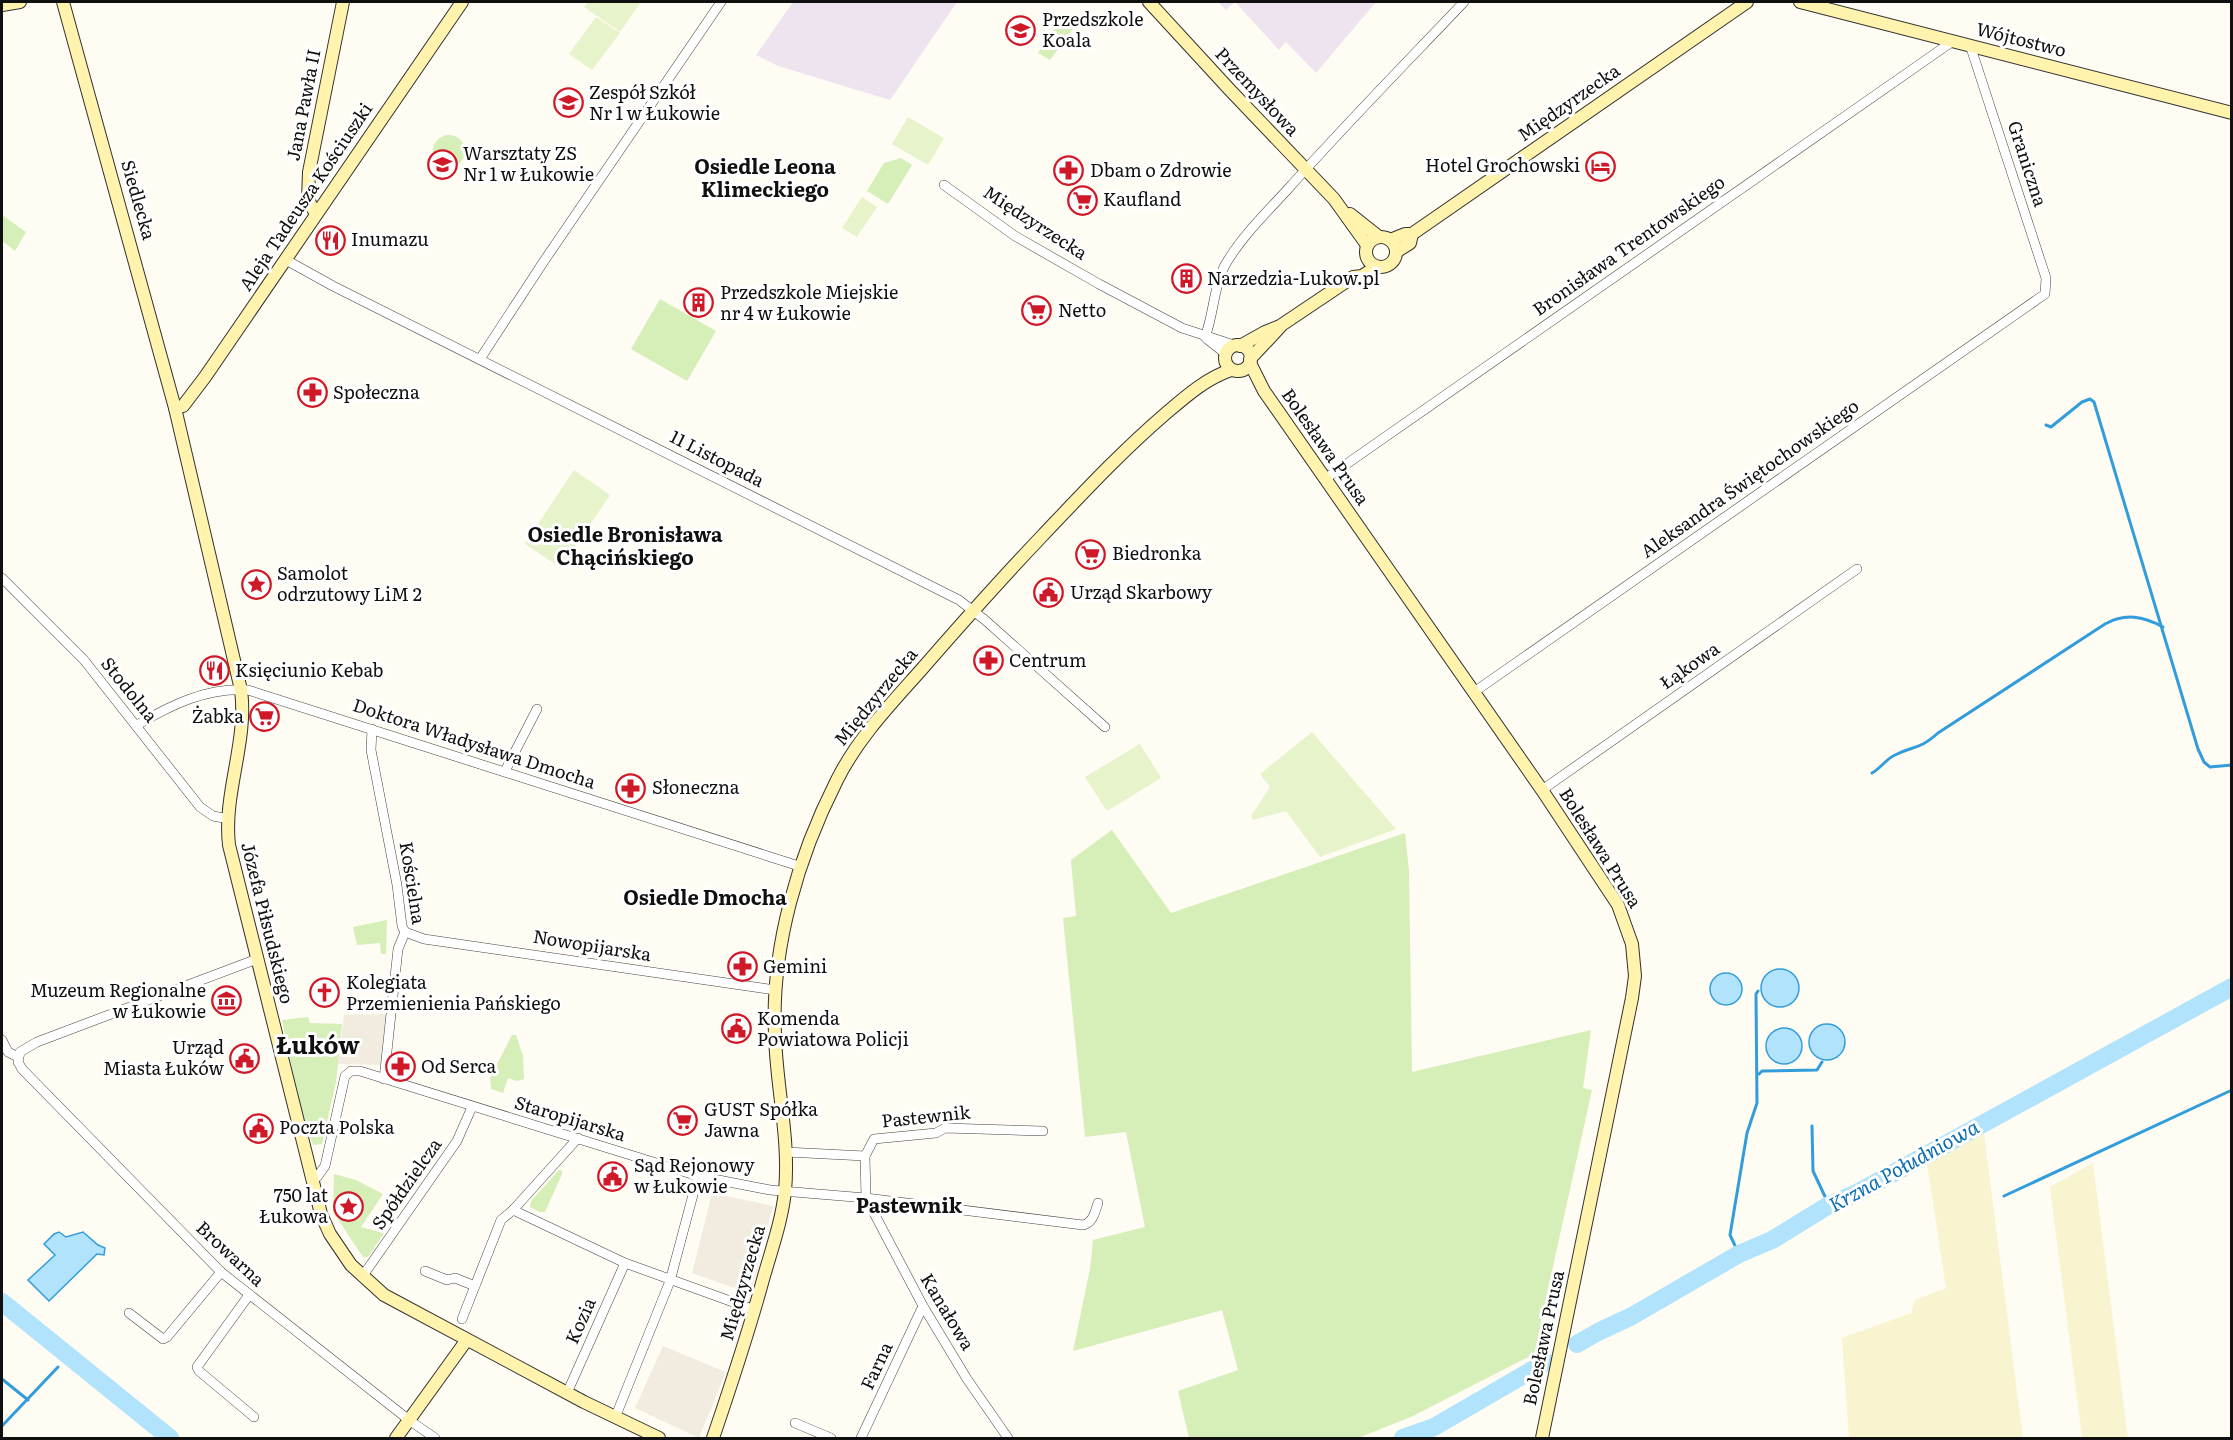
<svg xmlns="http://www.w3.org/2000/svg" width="2233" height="1440" font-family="Literata,serif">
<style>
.industrial{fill:#eee4ef}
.farmland{fill:#f8f4d0}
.green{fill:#d6eeb8}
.pitch{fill:#e7f4cb}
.plaza{fill:#f2ece0}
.water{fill:#b2e3fc;stroke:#329dda;stroke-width:1.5}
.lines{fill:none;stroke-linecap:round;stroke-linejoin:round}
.stream{stroke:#329dda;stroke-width:3}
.river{stroke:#b2e3fc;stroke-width:18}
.street-casing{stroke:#434343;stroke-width:10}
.secondary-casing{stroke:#323232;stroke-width:14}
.street{stroke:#fff;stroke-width:9}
.secondary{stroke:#fff3ae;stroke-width:12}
.labels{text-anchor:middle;stroke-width:6;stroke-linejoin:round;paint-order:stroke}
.poi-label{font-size:18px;fill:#101010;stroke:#fff;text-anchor:start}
.street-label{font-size:18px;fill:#101010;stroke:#fff}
.neighbourhood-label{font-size:20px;font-weight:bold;fill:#101010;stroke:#fff}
.water-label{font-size:20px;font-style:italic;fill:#0c6db0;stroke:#fff}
.district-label{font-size:24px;font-weight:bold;fill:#101010;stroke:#fff}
</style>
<rect width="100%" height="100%" fill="#fffcf3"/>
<g class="industrial">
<polygon points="793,2 957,2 890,100 778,66 756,55"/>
<polygon points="1218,2 1376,2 1316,73 1286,42 1279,50 1235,2 1226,10"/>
</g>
<g class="farmland">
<polygon points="1984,1134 2023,1438 1849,1438 1842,1338 1911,1313 1915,1300 1946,1288 1927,1164"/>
<polygon points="2093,1163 2125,1415 2128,1438 2082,1438 2050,1187"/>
</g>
<g class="green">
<polygon points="1064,15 1077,23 1050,60 1038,53"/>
<circle cx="449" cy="151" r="16"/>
<polygon points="901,158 912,165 888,204 867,191 884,163"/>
<polygon points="2,215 26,232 15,251 2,241"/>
<polygon points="660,299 716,331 687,381 631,349"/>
<polygon points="1112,830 1171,913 1405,833 1409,871 1412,1072 1591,1030 1583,1088 1592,1090 1542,1316 1536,1353 1413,1416 1358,1438 1189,1438 1178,1391 1238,1370 1222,1310 1073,1351 1090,1269 1093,1240 1145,1227 1126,1132 1085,1137 1063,918 1076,916 1071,860"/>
<polygon points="387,920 386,954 381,954 380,943 357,945 353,927"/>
<polygon points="308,1017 310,1023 342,1024 336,1082 322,1144 313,1145 298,1099 282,1020"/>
<polygon points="512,1035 516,1035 523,1056 524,1079 517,1081 508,1078 503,1093 491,1089 490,1078"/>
<polygon points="559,1170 562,1170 562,1174 545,1212 540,1212 530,1207 531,1201"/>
<polygon points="334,1174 356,1180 383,1194 361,1227 384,1233 368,1257 363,1257 333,1212"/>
</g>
<g class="pitch">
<polygon points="588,2 641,2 620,32 584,7"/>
<polygon points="596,17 620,33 592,70 569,54"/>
<polygon points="908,117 944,138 928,165 892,144"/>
<polygon points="862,197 877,207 857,237 842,228"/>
<polygon points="574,470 610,495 561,568 525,544"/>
<polygon points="1312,732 1396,829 1320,857 1286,811 1253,820 1251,816 1270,787 1260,774"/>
<polygon points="1140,744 1161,778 1107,811 1085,777"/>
</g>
<g class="plaza">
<polygon points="394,1014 388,1065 338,1064 344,1015"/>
<polygon points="712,1193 773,1206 751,1294 692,1273"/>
<polygon points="663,1346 726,1372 699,1438 635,1408"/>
</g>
<g class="water">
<circle cx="1780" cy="988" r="19"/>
<circle cx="1726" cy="989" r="16"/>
<circle cx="1827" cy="1042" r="18"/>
<circle cx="1784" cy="1046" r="18"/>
<polygon points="59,1232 66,1237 83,1232 98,1245 105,1248 104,1255 97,1254 49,1301 28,1280 55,1255 44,1244 54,1234"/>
</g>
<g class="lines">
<g class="stream">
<polyline points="2046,425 2051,427 2082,402 2090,399 2094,402 2198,749 2204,762 2210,767 2232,765"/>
<path d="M 1872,773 C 1881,768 1886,759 1895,755 C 1915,745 1919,750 1938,733 L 2105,624 C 2125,613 2143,616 2163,627"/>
<polyline points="1759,1074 1762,1071 1817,1070 1822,1062"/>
<polyline points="1812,1126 1813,1171 1829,1205"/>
<polyline points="2004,1196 2232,1090"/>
<polyline points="1739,1254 1730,1235 1747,1133 1757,1103 1756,994 1758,991"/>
<polyline points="66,1358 68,1356"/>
<polyline points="2,1379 28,1400"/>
<polyline points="2,1426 58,1367"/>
</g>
<g class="river">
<polyline points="2,1302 170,1438"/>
<polyline points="1577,1344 1598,1332 1632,1316 1739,1254 1772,1240 1829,1205 1857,1193 2232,987"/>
<polyline points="1403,1438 1434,1427 1546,1362"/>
</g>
<defs>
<g id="street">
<polyline points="944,185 1015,236 1099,284 1182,328 1237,346"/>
<polyline points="286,260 333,286 959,600 985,620 1105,727"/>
<path d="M 1205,337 C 1214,314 1213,289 1224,267 C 1240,238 1266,213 1288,189 C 1345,125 1405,64 1464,2"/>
<polyline points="1207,339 1226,354"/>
<polyline points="480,359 544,261 721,2"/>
<polyline points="1325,479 1953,41"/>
<polyline points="2,578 84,660 200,807 213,816 229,819"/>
<polyline points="1474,692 2045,294 2046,278 1970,45"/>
<path d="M 137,725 C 171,705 207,687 248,690 L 802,867"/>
<polyline points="372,729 371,750 397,885 402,926 405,932 398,949 384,1079"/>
<polyline points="505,771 537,709"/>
<polyline points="1542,790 1857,569"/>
<polyline points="405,932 424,939 775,990"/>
<polyline points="257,959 37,1042 20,1052 18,1062 22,1069 221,1272 409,1420 435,1438"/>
<polyline points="2,1040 8,1052 18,1057"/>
<polyline points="786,1152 865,1156"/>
<path d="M 311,1179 L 317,1177 L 325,1166 L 345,1076 L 351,1071 L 360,1071 L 698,1176 L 770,1190 L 866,1198 L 1083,1225 C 1093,1223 1095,1212 1098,1203"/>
<polyline points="513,1210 625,1263 755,1310"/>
<polyline points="425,1271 447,1280 455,1278 475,1286"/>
<polyline points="362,1277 457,1141 472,1107"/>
<polyline points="249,1295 197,1367 199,1371 254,1417"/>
<polyline points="129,1313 163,1339 167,1337 221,1272"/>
<polyline points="462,1319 501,1220 513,1210 578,1138"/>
<polyline points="567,1393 625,1263"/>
<polyline points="615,1418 670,1281 698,1176"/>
<polyline points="795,1423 831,1438"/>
<polyline points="861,1438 923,1306"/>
<polyline points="1008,1438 967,1379 923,1306 866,1198 865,1156 874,1139 936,1133 945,1128 1043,1131"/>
</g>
<g id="secondary">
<path d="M 63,2 L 175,408 L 241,690 C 248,742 223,793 229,845 L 321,1214 L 330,1234 L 351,1265 L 384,1295 L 584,1402 L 659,1438"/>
<polyline points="1149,2 1229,89 1334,199 1367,245"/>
<polyline points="1800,2 2232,113"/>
<polyline points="2,5 20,2"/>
<polyline points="316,214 308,200 309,172 343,2"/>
<polyline points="1350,214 1379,237"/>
<circle cx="1381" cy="252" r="15"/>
<polyline points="1390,240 1405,234 1412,234 1747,2"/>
<polyline points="1396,252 1410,243 1412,234"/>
<circle cx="1238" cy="358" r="13"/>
<polyline points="1240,346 1265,332 1280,326 1353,277 1362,276 1376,267"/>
<polyline points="1250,359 1280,327"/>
<polyline points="1250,363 1264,391 1542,790 1618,905 1632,944 1635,976 1632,998 1542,1438"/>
<polyline points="175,408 183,406 205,377 462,2"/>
<polyline points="396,1438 466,1341"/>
<path d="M 713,1438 C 731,1385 749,1331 764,1276 C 772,1248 782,1220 785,1191 C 790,1138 776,1086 775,1034 C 771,947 798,857 837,780 C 858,738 890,705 921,670 C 961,624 1001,579 1043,535 C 1082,494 1121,452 1164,415 C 1184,398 1206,378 1231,370"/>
</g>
</defs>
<use href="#street" class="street-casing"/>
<use href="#secondary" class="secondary-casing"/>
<use href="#street" class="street"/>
<use href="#secondary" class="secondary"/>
</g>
<defs>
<symbol id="school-ring" viewBox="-11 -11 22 22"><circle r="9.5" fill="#fff" stroke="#cf1928" stroke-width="1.5"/><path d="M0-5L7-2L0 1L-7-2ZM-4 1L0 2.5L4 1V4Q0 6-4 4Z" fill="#cf1928"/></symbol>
<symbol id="hotel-ring" viewBox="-11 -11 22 22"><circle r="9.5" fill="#fff" stroke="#cf1928" stroke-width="1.5"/><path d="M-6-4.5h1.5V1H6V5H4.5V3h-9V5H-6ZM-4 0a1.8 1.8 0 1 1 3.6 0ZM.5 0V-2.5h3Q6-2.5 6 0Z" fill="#cf1928"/></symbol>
<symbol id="pharmacy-ring" viewBox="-11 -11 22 22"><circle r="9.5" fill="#fff" stroke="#cf1928" stroke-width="1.5"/><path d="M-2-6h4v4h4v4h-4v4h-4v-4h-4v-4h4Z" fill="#cf1928"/></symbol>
<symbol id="supermarket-ring" viewBox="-11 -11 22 22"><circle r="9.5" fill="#fff" stroke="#cf1928" stroke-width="1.5"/><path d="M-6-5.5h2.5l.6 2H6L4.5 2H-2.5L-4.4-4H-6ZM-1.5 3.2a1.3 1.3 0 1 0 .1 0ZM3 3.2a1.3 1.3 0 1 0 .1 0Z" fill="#cf1928"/></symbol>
<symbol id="restaurant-ring" viewBox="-11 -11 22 22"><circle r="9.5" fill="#fff" stroke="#cf1928" stroke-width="1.5"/><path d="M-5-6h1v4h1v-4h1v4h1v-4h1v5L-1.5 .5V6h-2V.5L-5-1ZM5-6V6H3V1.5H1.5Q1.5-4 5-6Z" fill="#cf1928"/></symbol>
<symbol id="building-ring" viewBox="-11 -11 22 22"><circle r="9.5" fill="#fff" stroke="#cf1928" stroke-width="1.5"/><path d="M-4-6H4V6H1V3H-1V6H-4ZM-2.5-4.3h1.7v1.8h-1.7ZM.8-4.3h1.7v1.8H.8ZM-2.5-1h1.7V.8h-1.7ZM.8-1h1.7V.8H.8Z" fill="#cf1928"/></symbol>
<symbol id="sight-ring" viewBox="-11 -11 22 22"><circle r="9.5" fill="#fff" stroke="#cf1928" stroke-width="1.5"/><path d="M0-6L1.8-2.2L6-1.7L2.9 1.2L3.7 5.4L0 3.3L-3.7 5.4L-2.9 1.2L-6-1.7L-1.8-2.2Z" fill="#cf1928"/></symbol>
<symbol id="civic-ring" viewBox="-11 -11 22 22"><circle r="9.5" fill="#fff" stroke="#cf1928" stroke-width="1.5"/><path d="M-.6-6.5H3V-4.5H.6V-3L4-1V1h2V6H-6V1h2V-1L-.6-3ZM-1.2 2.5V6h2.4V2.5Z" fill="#cf1928"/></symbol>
<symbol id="church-ring" viewBox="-11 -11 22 22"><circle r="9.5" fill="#fff" stroke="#cf1928" stroke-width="1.5"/><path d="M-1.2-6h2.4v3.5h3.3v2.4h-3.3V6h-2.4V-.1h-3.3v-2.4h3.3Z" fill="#cf1928"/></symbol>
<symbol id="museum-ring" viewBox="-11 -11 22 22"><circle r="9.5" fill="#fff" stroke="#cf1928" stroke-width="1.5"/><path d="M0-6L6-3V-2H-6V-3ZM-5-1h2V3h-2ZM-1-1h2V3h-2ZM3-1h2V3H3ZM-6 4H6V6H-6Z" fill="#cf1928"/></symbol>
</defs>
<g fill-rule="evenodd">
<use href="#school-ring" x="1004" y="14" width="33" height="33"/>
<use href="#school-ring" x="552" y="86" width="33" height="33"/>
<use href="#school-ring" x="426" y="148" width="33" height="33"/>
<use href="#hotel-ring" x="1584" y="150" width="33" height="33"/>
<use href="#pharmacy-ring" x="1052" y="154" width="33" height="33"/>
<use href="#supermarket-ring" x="1066" y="184" width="33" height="33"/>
<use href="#restaurant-ring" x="314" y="224" width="33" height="33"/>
<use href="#building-ring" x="1170" y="262" width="33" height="33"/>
<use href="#building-ring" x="682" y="286" width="33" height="33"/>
<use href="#supermarket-ring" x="1020" y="294" width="33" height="33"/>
<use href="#pharmacy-ring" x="296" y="376" width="33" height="33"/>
<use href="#supermarket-ring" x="1074" y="538" width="33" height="33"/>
<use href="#sight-ring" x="240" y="568" width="33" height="33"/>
<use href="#civic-ring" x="1032" y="576" width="33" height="33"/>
<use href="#pharmacy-ring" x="972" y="644" width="33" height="33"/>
<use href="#restaurant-ring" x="198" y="654" width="33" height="33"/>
<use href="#supermarket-ring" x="248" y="700" width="33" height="33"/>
<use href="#pharmacy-ring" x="614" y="772" width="33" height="33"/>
<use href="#pharmacy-ring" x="726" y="950" width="33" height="33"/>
<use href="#church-ring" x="308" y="976" width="33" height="33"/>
<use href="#museum-ring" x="210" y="984" width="33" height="33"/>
<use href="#civic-ring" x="720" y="1012" width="33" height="33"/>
<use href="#civic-ring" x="228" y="1042" width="33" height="33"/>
<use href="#pharmacy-ring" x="384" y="1050" width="33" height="33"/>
<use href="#supermarket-ring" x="666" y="1104" width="33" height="33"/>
<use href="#civic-ring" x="242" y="1112" width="33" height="33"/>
<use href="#civic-ring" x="596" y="1160" width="33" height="33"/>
<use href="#sight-ring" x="332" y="1190" width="33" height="33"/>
</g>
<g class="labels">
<g class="poi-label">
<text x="1042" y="26">Przedszkole<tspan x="1042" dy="21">Koala</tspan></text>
<text x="589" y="99">Zespół Szkół<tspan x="589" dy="21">Nr 1 w Łukowie</tspan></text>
<text x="463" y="160">Warsztaty ZS<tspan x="463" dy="21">Nr 1 w Łukowie</tspan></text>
<text x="1580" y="172" text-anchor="end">Hotel Grochowski</text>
<text x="1090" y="177">Dbam o Zdrowie</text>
<text x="1103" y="206">Kaufland</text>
<text x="351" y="246">Inumazu</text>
<text x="1207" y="285">Narzedzia-Lukow.pl</text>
<text x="720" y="299">Przedszkole Miejskie<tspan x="720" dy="21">nr 4 w Łukowie</tspan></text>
<text x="1058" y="317">Netto</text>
<text x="333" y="399">Społeczna</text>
<text x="1112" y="560">Biedronka</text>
<text x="277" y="580">Samolot<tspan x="277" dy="21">odrzutowy LiM 2</tspan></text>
<text x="1070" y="599">Urząd Skarbowy</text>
<text x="1009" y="667">Centrum</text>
<text x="235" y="677">Księciunio Kebab</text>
<text x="244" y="723" text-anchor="end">Żabka</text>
<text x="652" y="794">Słoneczna</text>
<text x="763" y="973">Gemini</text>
<text x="346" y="989">Kolegiata<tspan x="346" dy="21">Przemienienia Pańskiego</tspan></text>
<text x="206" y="997" text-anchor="end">Muzeum Regionalne<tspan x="206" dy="21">w Łukowie</tspan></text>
<text x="757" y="1025">Komenda<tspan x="757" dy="21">Powiatowa Policji</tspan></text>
<text x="224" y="1054" text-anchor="end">Urząd<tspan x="224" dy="21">Miasta Łuków</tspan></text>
<text x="421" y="1073">Od Serca</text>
<text x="704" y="1116">GUST Spółka<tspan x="704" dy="21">Jawna</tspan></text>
<text x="279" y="1134">Poczta Polska</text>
<text x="634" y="1172">Sąd Rejonowy<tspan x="634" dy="21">w Łukowie</tspan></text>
<text x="328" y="1202" text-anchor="end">750 lat<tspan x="328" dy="21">Łukowa</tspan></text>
</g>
<g class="street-label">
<text transform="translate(2021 40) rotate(14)" y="6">Wójtostwo</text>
<text transform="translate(1257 92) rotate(47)" y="6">Przemysłowa</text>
<text transform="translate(1569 103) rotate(-35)" y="6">Międzyrzecka</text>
<text transform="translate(304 105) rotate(-79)" y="6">Jana Pawła II</text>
<text transform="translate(2027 164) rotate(72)" y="6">Graniczna</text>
<text transform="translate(306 197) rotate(-56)" y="6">Aleja Tadeusza Kościuszki</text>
<text transform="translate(138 200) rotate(74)" y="6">Siedlecka</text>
<text transform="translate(1035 223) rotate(33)" y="6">Międzyrzecka</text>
<text transform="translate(1629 246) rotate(-35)" y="6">Bronisława Trentowskiego</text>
<text transform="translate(1325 447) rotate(55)" y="6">Bolesława Prusa</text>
<text transform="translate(717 459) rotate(27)" y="6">11 Listopada</text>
<text transform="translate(1750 479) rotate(-35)" y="6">Aleksandra Świętochowskiego</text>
<text transform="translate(1690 666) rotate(-35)" y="6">Łąkowa</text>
<text transform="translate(129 690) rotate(51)" y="6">Stodolna</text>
<text transform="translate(876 697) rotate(-51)" y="6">Międzyrzecka</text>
<text transform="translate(474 744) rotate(18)" y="6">Doktora Władysława Dmocha</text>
<text transform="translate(1600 848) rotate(58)" y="6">Bolesława Prusa</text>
<text transform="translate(412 883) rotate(81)" y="6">Kościelna</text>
<text transform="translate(267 923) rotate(76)" y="6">Józefa Piłsudskiego</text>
<text transform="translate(592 946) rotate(9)" y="6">Nowopijarska</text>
<text transform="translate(926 1117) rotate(-6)" y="6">Pastewnik</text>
<text transform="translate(570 1119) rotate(17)" y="6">Staropijarska</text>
<text transform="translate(407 1184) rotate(-55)" y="6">Spółdzielcza</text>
<text transform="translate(230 1254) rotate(43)" y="6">Browarna</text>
<text transform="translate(743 1283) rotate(-74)" y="6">Międzyrzecka</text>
<text transform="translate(947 1312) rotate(59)" y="6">Kanałowa</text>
<text transform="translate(581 1321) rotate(-66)" y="6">Kozia</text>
<text transform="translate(1544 1338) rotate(-78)" y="6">Bolesława Prusa</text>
<text transform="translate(877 1366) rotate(-65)" y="6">Farna</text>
</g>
<g class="neighbourhood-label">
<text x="765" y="174">Osiedle Leona<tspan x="765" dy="23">Klimeckiego</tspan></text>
<text x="625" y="542">Osiedle Bronisława<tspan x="625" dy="23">Chącińskiego</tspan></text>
<text x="705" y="905">Osiedle Dmocha</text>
<text x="909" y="1213">Pastewnik</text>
</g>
<g class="water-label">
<text transform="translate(1904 1166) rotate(-29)" y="7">Krzna Południowa</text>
</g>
<g class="district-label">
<text x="318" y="1054">Łuków</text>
</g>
</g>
<rect width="2233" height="1440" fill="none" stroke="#101010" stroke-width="6"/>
</svg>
